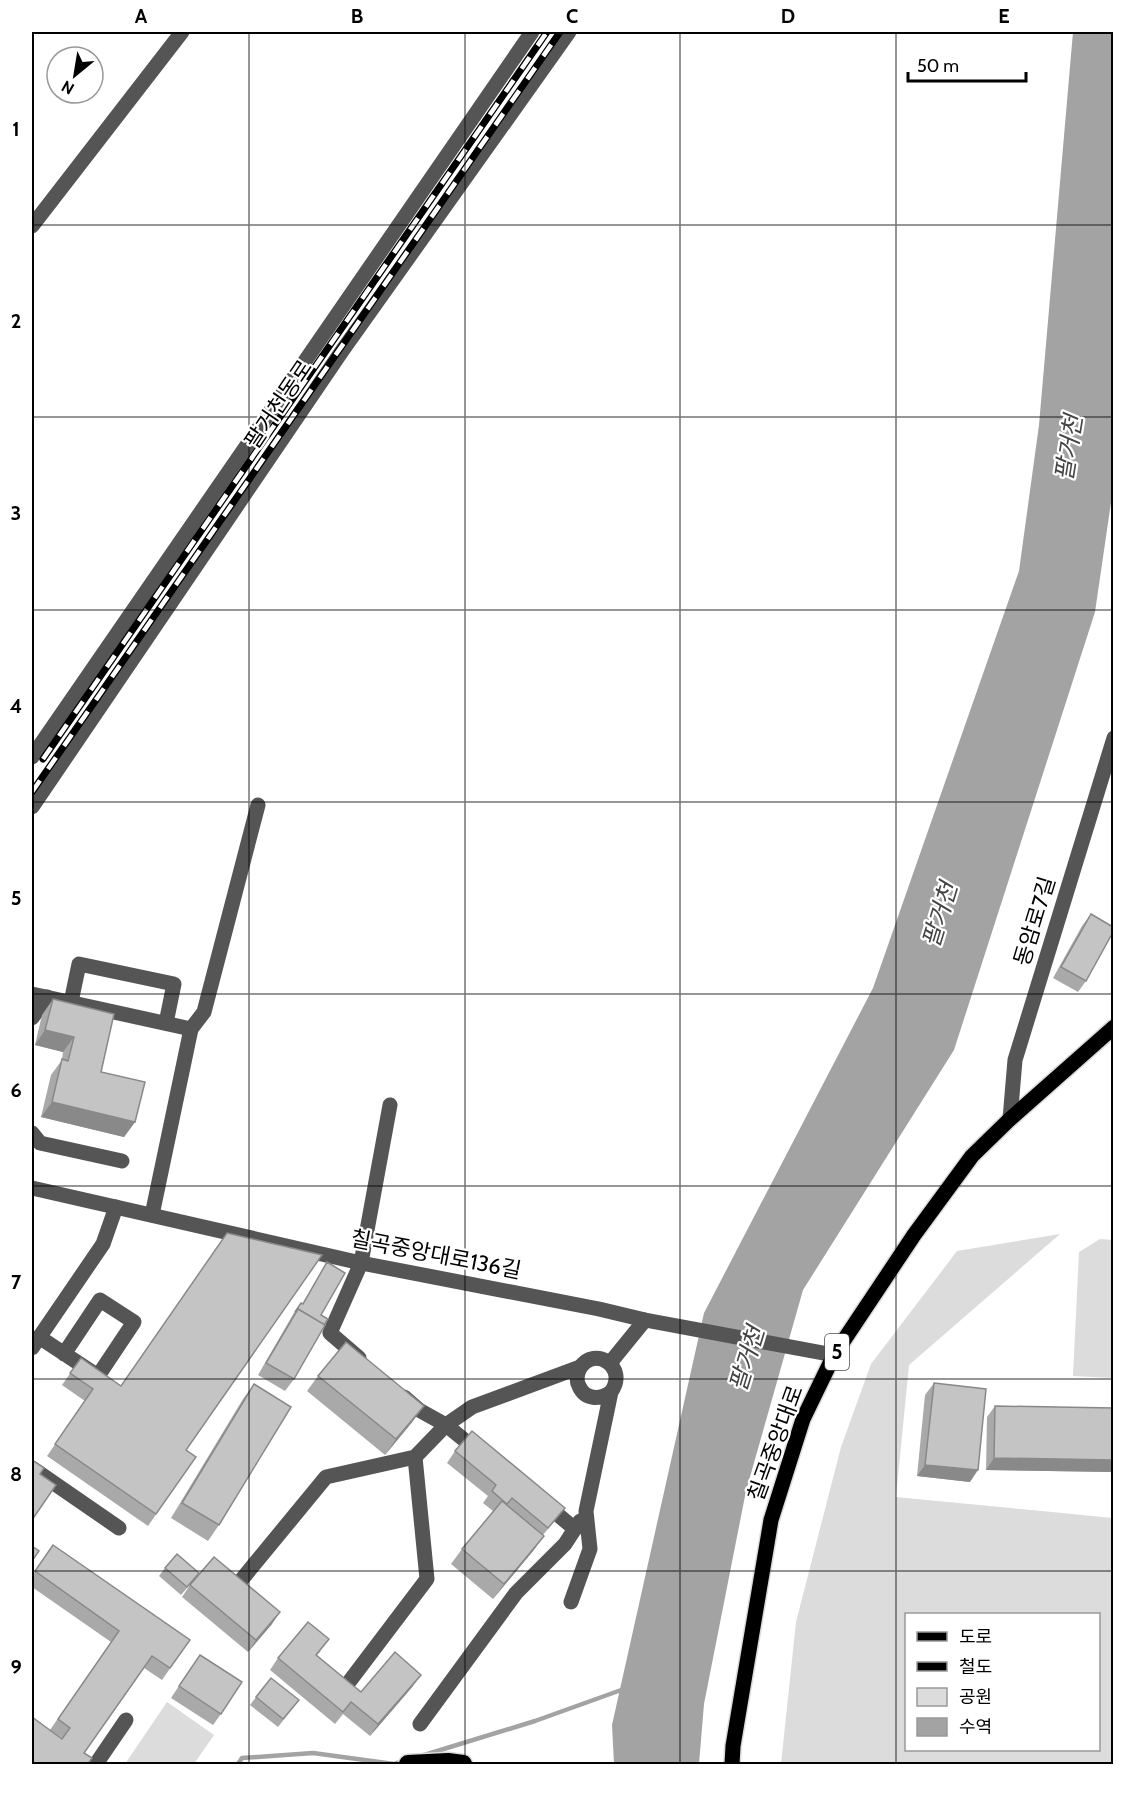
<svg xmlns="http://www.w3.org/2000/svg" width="1145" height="1796" font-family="Cabin,'Noto Sans KR',sans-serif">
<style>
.green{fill:#dcdcdc;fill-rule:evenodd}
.water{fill:#a3a3a3}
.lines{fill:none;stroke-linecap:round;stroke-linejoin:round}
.stream{stroke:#a3a3a3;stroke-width:4.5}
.major-casing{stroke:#dbdbdb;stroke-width:18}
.highway-casing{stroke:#dbdbdb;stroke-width:21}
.minor{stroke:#555;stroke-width:15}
.major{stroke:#000;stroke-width:15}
.highway{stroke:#000;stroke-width:18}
.rail-casing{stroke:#000;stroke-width:7}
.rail{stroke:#fff;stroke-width:4.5;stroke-dasharray:14;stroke-linecap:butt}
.wall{fill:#a9a9a9}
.shaded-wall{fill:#898989}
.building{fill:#c4c4c4;stroke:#898989;stroke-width:1.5}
.grid{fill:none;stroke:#000;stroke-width:1.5;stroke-opacity:0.55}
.labels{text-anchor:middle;stroke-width:4.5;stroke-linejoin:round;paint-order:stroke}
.shield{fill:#fff;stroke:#4c4c4c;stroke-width:1.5}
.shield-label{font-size:21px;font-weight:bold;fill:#000}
.street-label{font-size:22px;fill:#000;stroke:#fff}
.water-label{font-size:24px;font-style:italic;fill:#444;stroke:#fff}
.neatline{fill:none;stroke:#000;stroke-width:2}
.grid-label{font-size:20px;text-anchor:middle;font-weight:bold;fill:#000}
</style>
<rect width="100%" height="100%" fill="#fff"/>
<g class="green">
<path d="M 1060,1234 L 909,1365 L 896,1497 L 1113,1518 L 1113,1764 L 781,1764 L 796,1622 L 841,1447 L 871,1364 L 957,1251 ZM 906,1614 L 1098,1614 L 1098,1750 L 906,1750 Z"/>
<polygon points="1100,1239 1113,1240 1113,1378 1073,1376 1079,1252"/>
<polygon points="167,1702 214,1735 194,1764 125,1764"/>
</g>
<polygon class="water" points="1073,32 1113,32 1114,482 1095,612 954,1050 803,1290 746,1491 704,1704 699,1764 614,1764 612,1725 704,1313 873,988 1019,571 1039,425"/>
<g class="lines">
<g class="stream">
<polyline points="421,1756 535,1721 624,1689"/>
<polyline points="238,1764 242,1758 313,1753 394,1764 404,1761"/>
</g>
<defs>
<polyline id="major" points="732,1764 733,1746 771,1520 803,1419 834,1355 914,1235 972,1156 1010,1119 1114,1027"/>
<polyline id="highway" points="408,1764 448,1762 463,1764"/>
</defs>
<use href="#major" class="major-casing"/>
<use href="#highway" class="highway-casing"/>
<g class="minor">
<polyline points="32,226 182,32"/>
<polyline points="32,757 532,32"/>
<polyline points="32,807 342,351 569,32"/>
<polyline points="32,994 191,1029 152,1215"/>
<polyline points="71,1002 79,964 174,984 166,1023"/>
<polyline points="32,1018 47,997"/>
<polyline points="191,1029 204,1012 258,805"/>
<polyline points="1010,1119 1015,1060 1114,738"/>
<polyline points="32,1133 40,1143 122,1161"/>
<polyline points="32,1188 361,1263 599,1309 645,1320 834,1355"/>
<polyline points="39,1337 98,1376 134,1322 100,1300 64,1354"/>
<polyline points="32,1348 103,1244 116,1207"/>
<polyline points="359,1358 330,1333 361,1263 390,1105"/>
<polyline points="610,1363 645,1320"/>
<polyline points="404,1397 419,1410 446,1425 479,1452"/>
<polyline points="32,1468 119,1528"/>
<polyline points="545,1504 575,1529"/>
<polyline points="238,1584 326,1477 415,1457 446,1425 472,1407 580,1367"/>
<path d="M 571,1602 L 590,1549 L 586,1511 L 611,1392 C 629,1367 594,1345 580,1368 C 577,1373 576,1381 579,1386 C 585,1400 600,1400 611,1392"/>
<polyline points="349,1682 427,1579 415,1457"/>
<polyline points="420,1724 516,1593 565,1544 580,1521"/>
<polyline points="96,1764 126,1720"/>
</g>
<use href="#major" class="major"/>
<use href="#highway" class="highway"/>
<defs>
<g id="rail">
<polyline points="43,759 547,32"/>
<polyline points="32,792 560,32"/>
</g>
</defs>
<use href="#rail" class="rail-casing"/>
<use href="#rail" class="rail"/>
</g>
<g class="wall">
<polygon points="1091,914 1086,981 1078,992 1053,978 1082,926"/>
<polygon points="53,999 135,1122 124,1137 41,1117 51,1075 62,1060 63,1052 35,1045 42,1015"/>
<polygon points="327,1262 321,1315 294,1379 285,1391 258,1375 295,1311 301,1303 302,1304"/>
<polygon points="81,1358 186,1450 196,1457 148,1526 47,1456 85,1401 62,1385"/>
<polygon points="318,1376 413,1421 385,1455 307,1391"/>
<polygon points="934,1383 970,1482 917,1476 925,1395"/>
<polygon points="254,1384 219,1525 208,1541 171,1518 243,1399"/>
<polygon points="995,1406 1113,1408 1113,1472 986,1470 987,1417"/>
<polygon points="455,1451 556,1519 543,1535 544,1536 533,1551 493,1599 451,1564 462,1549 493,1511 483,1503 488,1496 447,1463"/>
<polygon points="53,1545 190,1640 162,1680 144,1668 84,1753 50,1730 111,1642 32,1587 32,1576"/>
<polygon points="165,1568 193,1581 181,1595 159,1576"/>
<polygon points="190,1585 272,1624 248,1652 182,1597"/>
<polygon points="321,1651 317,1655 361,1692 413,1686 370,1736 343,1714 335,1724 270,1670 278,1658"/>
<polygon points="192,1666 221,1714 213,1725 171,1698"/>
<polygon points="256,1697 293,1708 278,1727 250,1705"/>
</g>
<g class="shaded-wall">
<polygon points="45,1030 74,1037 63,1052 35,1045"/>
<polygon points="52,1102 135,1122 124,1137 41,1117"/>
<polygon points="424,1406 413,1421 385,1455 396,1439"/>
<polygon points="994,1458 1113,1460 1113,1472 986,1470"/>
<polygon points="925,1465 978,1470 970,1482 917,1476"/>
<polygon points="544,1536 533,1551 493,1599 504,1584"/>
<polygon points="280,1612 272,1624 248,1652 256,1640"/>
<polygon points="421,1675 413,1686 370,1736 378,1724"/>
</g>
<g class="building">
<polygon points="1091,914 1113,927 1113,932 1086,981 1061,967"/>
<polygon points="53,999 114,1014 101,1072 145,1082 135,1122 52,1102 62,1059 68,1061 74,1037 45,1030"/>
<polygon points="227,1233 322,1255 186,1450 196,1457 156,1514 55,1444 93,1389 70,1373 81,1358 121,1386"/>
<polygon points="327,1262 345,1273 321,1315 328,1319 324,1325 298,1309 295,1312 301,1303 303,1304"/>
<polygon points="298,1309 325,1325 294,1379 266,1363"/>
<polygon points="346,1342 424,1406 396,1439 318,1376"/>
<polygon points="934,1383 986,1389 978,1470 925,1465"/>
<polygon points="254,1384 291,1407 219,1525 182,1503"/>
<polygon points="995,1406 1113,1408 1113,1460 994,1458"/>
<polygon points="472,1431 565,1508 548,1528 512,1498 507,1504 492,1491 496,1485 455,1451"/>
<polygon points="32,1460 44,1468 40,1474 56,1485 32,1520"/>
<polygon points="502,1501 544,1536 504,1584 462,1549"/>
<polygon points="53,1545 190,1640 170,1668 152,1656 84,1753 92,1758 88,1764 32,1764 32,1717 62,1739 70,1728 58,1719 119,1631 35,1571"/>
<polygon points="32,1546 39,1551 32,1561"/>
<polygon points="177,1554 199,1573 187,1587 165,1568"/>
<polygon points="214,1557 280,1612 256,1640 190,1585"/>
<polygon points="308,1622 329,1639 316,1655 361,1692 395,1652 421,1675 378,1724 351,1702 343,1712 278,1658"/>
<polygon points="200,1655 242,1682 221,1714 179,1686"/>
<polygon points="271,1678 299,1700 283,1719 256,1697"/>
</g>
<path class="grid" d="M 249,32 L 249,1764M 465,32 L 465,1764M 680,32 L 680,1764M 896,32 L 896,1764M 32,225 L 1114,225M 32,417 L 1114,417M 32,610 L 1114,610M 32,802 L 1114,802M 32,994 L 1114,994M 32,1186 L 1114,1186M 32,1379 L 1114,1379M 32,1571 L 1114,1571"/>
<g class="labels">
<rect class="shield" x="825" y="1334" width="24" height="36" rx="4.5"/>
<g class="shield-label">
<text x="837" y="1359">5</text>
</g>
<g class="street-label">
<text transform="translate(278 404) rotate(-56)" y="8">팔거천동로</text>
<text transform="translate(1034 921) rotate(-73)" y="8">동암로7길</text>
<text transform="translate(436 1254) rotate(11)" y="8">칠곡중앙대로136길</text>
<text transform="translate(775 1443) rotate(-70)" y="8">칠곡중앙대로</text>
</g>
<g class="water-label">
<text transform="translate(1069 448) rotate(-81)" y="8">팔거천</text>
<text transform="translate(940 915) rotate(-73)" y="8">팔거천</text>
<text transform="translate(747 1359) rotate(-73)" y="8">팔거천</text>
</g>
</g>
<rect width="1145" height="1796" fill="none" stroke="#ffffff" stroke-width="66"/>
<rect x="905" y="1613" width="195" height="138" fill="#ffffff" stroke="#999999" stroke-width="1.5"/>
<rect x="917" y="1632" width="30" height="9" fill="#000000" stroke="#999999" stroke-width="1.5"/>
<text x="959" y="1643" font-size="18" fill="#000000">도로</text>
<rect x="917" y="1662" width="30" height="9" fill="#000000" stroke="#999999" stroke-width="1.5"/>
<text x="959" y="1673" font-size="18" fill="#000000">철도</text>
<rect x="917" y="1688" width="30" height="18" fill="#dcdcdc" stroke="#999999" stroke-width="1.5"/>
<text x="959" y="1703" font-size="18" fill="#000000">공원</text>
<rect x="917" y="1718" width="30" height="18" fill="#a3a3a3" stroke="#999999" stroke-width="1.5"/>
<text x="959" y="1733" font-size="18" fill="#000000">수역</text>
<g transform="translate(75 75) rotate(210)"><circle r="28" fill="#ffffff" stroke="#999999" stroke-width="1.5"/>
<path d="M0-4.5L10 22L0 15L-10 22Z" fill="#000000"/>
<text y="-9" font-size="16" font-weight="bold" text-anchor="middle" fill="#000000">N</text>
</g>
<path d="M908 72v9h118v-9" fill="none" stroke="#000000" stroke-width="3"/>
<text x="917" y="72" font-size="18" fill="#000000" stroke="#ffffff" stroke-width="4.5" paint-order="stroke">50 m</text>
<rect x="33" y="33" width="1079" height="1730" class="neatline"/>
<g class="grid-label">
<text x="141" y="23">A</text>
<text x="357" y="23">B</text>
<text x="572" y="23">C</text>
<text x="788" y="23">D</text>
<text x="1004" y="23">E</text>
<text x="16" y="136">1</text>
<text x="16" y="328">2</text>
<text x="16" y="520">3</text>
<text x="16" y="713">4</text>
<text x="16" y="905">5</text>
<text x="16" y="1097">6</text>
<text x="16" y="1289">7</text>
<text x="16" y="1481">8</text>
<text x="16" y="1674">9</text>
</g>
</svg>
